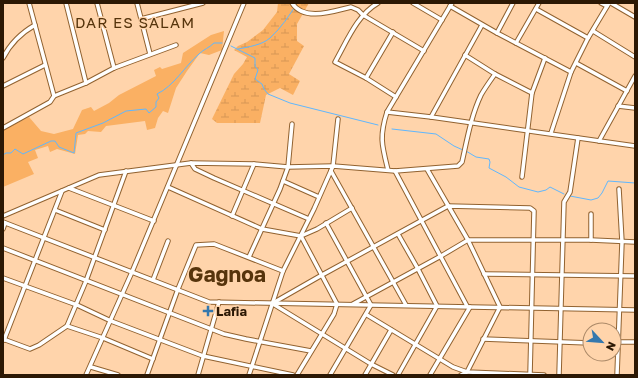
<svg xmlns="http://www.w3.org/2000/svg" width="638" height="378" font-family="'Golos Text',sans-serif">
<style>
.grass{fill:#fab063}
.wetland{fill:url(#wetland-marsh)}
.lines{fill:none;stroke-linecap:round;stroke-linejoin:round}
.stream{stroke:#60b7fe;stroke-width:1}
.minor-casing{stroke:#916230;stroke-width:5.5}
.minor{stroke:#fff;stroke-width:3.5}
.poi-dot{fill:#3478ae;stroke:#ffd4ab;stroke-width:1.5}
.labels{text-anchor:middle;stroke-width:3;stroke-linejoin:round;paint-order:stroke}
.poi-label{font-size:13px;font-weight:bold;fill:#2c1804;stroke:#ffd4ab;text-anchor:start}
.quarter-label{font-size:15px;letter-spacing:1px;fill:#56340c;stroke:#ffd4ab}
.town-label{font-size:21px;font-weight:bold;fill:#56340c;stroke:#ffd4ab}
</style>
<defs>
<pattern id="wetland-marsh" width="20" height="14" patternUnits="userSpaceOnUse"><rect width="20" height="14" fill="#fab063"/><path d="M1 5h8M5 5V1M11 12h8M15 12V8" fill="none" stroke="#d69754"/></pattern>
</defs>
<rect width="100%" height="100%" fill="#ffd4ab"/>
<polygon class="grass" points="224,31 222,50 209,55 200,53 187,71 176,88 168,113 163,111 158,118 155,128 147,130 145,121 106,126 101,132 88,131 85,134 78,135 75,154 57,149 50,152 48,146 35,150 38,158 28,162 34,174 3,187 3,130 29,117 41,131 54,134 73,129 82,110 91,107 94,111 109,103 119,95 156,76 154,70 160,67 162,69 181,63 183,53 211,35"/>
<polygon class="wetland" points="278,3 309,3 297,24 297,41 304,46 289,74 300,81 293,95 280,88 266,95 260,123 217,123 212,119 234,74 243,64 247,57 234,50 238,46 247,42 263,30 277,12"/>
<g class="lines">
<g class="stream">
<polyline points="231,46 255,58 255,66 258,70 255,79 262,84 264,89 268,94 290,103 378,125"/>
<path d="M 238,49 C 248,47 262,45 270,38 C 281,28 290,15 297,3"/>
<polyline points="392,129 436,134 454,146 463,150"/>
<polyline points="466,151 476,157 489,159 490,162 489,168 506,177 519,187 538,192 546,190 550,187 564,194"/>
<path d="M 3,155 L 6,153 L 11,153 L 15,149 L 23,154 L 51,141 L 55,141 L 59,147 L 74,153 L 76,133 L 103,123 L 126,111 L 146,109 L 149,113 L 156,107 L 156,102 L 159,98 L 157,94 C 174,86 185,66 199,54 C 204,49 209,48 214,43 L 222,43"/>
<polyline points="570,196 591,200 598,198 602,193 608,181 635,183"/>
</g>
<defs>
<g id="minor">
<polyline points="29,3 54,96"/>
<polyline points="66,3 86,83"/>
<polyline points="97,3 114,68"/>
<polyline points="137,3 150,54"/>
<path d="M 292,3 C 304,22 334,11 351,7 L 358,10 L 363,15 L 424,51"/>
<path d="M 378,3 C 357,15 347,41 335,62 L 366,78 L 396,97"/>
<polyline points="413,3 442,20"/>
<polyline points="601,3 607,6"/>
<polyline points="611,3 635,17"/>
<polyline points="450,6 497,33 571,72"/>
<polyline points="536,9 588,38"/>
<polyline points="141,19 203,3"/>
<polyline points="593,31 635,57"/>
<polyline points="497,33 513,3"/>
<polyline points="516,43 539,3"/>
<polyline points="465,55 495,74 532,93"/>
<path d="M 3,58 C 10,44 21,33 35,25"/>
<polyline points="576,63 627,91"/>
<polyline points="366,78 393,32"/>
<polyline points="3,86 45,65"/>
<polyline points="618,106 635,108"/>
<polyline points="387,112 431,117 635,146"/>
<polyline points="431,117 482,25"/>
<polyline points="3,128 50,102 54,96 86,83 114,68 176,45"/>
<polyline points="551,133 571,72 588,38 609,3"/>
<polyline points="599,141 635,76"/>
<polyline points="191,163 195,169 214,178 309,219"/>
<polyline points="427,169 468,240 500,307 467,372 461,375"/>
<path d="M 388,170 C 382,146 379,137 387,112 L 452,3"/>
<polyline points="331,171 406,305"/>
<polyline points="395,171 467,306"/>
<polyline points="522,177 532,93 545,58"/>
<polyline points="283,181 319,197"/>
<polyline points="168,187 262,229 301,236 317,229 352,208"/>
<polyline points="69,188 154,221"/>
<polyline points="55,210 105,230"/>
<polyline points="591,214 591,240"/>
<path d="M 3,216 L 99,175 L 191,163 L 254,164 L 288,167 L 333,166 L 395,171 L 458,166 L 462,162 C 467,140 471,116 481,95 C 485,88 490,81 495,74"/>
<polyline points="232,216 254,164"/>
<polyline points="3,222 209,302 635,310"/>
<polyline points="326,223 371,305 330,375"/>
<polyline points="3,229 5,223"/>
<polyline points="398,234 418,269 437,306 398,375"/>
<polyline points="3,248 224,334 246,339 311,351"/>
<polyline points="249,257 280,189 288,167 292,124"/>
<polyline points="484,274 635,276"/>
<polyline points="3,278 77,305 111,321 203,356 293,375"/>
<polyline points="153,280 168,241"/>
<polyline points="273,303 322,275 448,206 530,208 534,211 530,374"/>
<polyline points="273,304 371,364 393,375"/>
<polyline points="353,304 441,256 468,240 591,240 635,242"/>
<polyline points="367,315 453,367 467,372 544,375"/>
<polyline points="67,326 103,338 153,359"/>
<polyline points="3,339 30,349 39,345 67,326 86,281 126,171"/>
<polyline points="483,339 590,343"/>
<polyline points="4,340 62,191"/>
<polyline points="614,342 635,342"/>
<polyline points="91,367 118,375"/>
<polyline points="86,375 132,272 244,3"/>
<polyline points="147,375 178,289 196,245 214,244 283,271"/>
<polyline points="198,375 219,302"/>
<polyline points="249,375 283,271 314,209 333,166 338,119"/>
<polyline points="297,375 334,314 337,304 301,236"/>
<polyline points="365,375 391,330"/>
<polyline points="430,375 470,307"/>
<polyline points="559,375 564,202 570,192 578,138"/>
<polyline points="617,375 622,242 619,189"/>
</g>
</defs>
<use href="#minor" class="minor-casing"/>
<use href="#minor" class="minor"/>
</g>
<path class="poi-dot" d="M206 305h4v4h4v4h-4v4h-4v-4h-4v-4h4z"/>
<g class="labels">
<g class="poi-label">
<text x="216" y="316">Lafia</text>
</g>
<g class="quarter-label">
<text x="135" y="28">DAR ES SALAM</text>
</g>
<g class="town-label">
<text x="227" y="282">Gagnoa</text>
</g>
</g>
<rect width="638" height="378" fill="none" stroke="#2c1804" stroke-width="8"/>
<g transform="translate(602 342) rotate(116)"><circle r="19" fill="#ffd4ab" stroke="#ab8968"/>
<path d="M0-3L7 15L0 10L-7 15Z" fill="#3478ae"/>
<text y="-6" font-size="11" font-weight="bold" text-anchor="middle" fill="#2c1804">N</text>
</g>
</svg>
